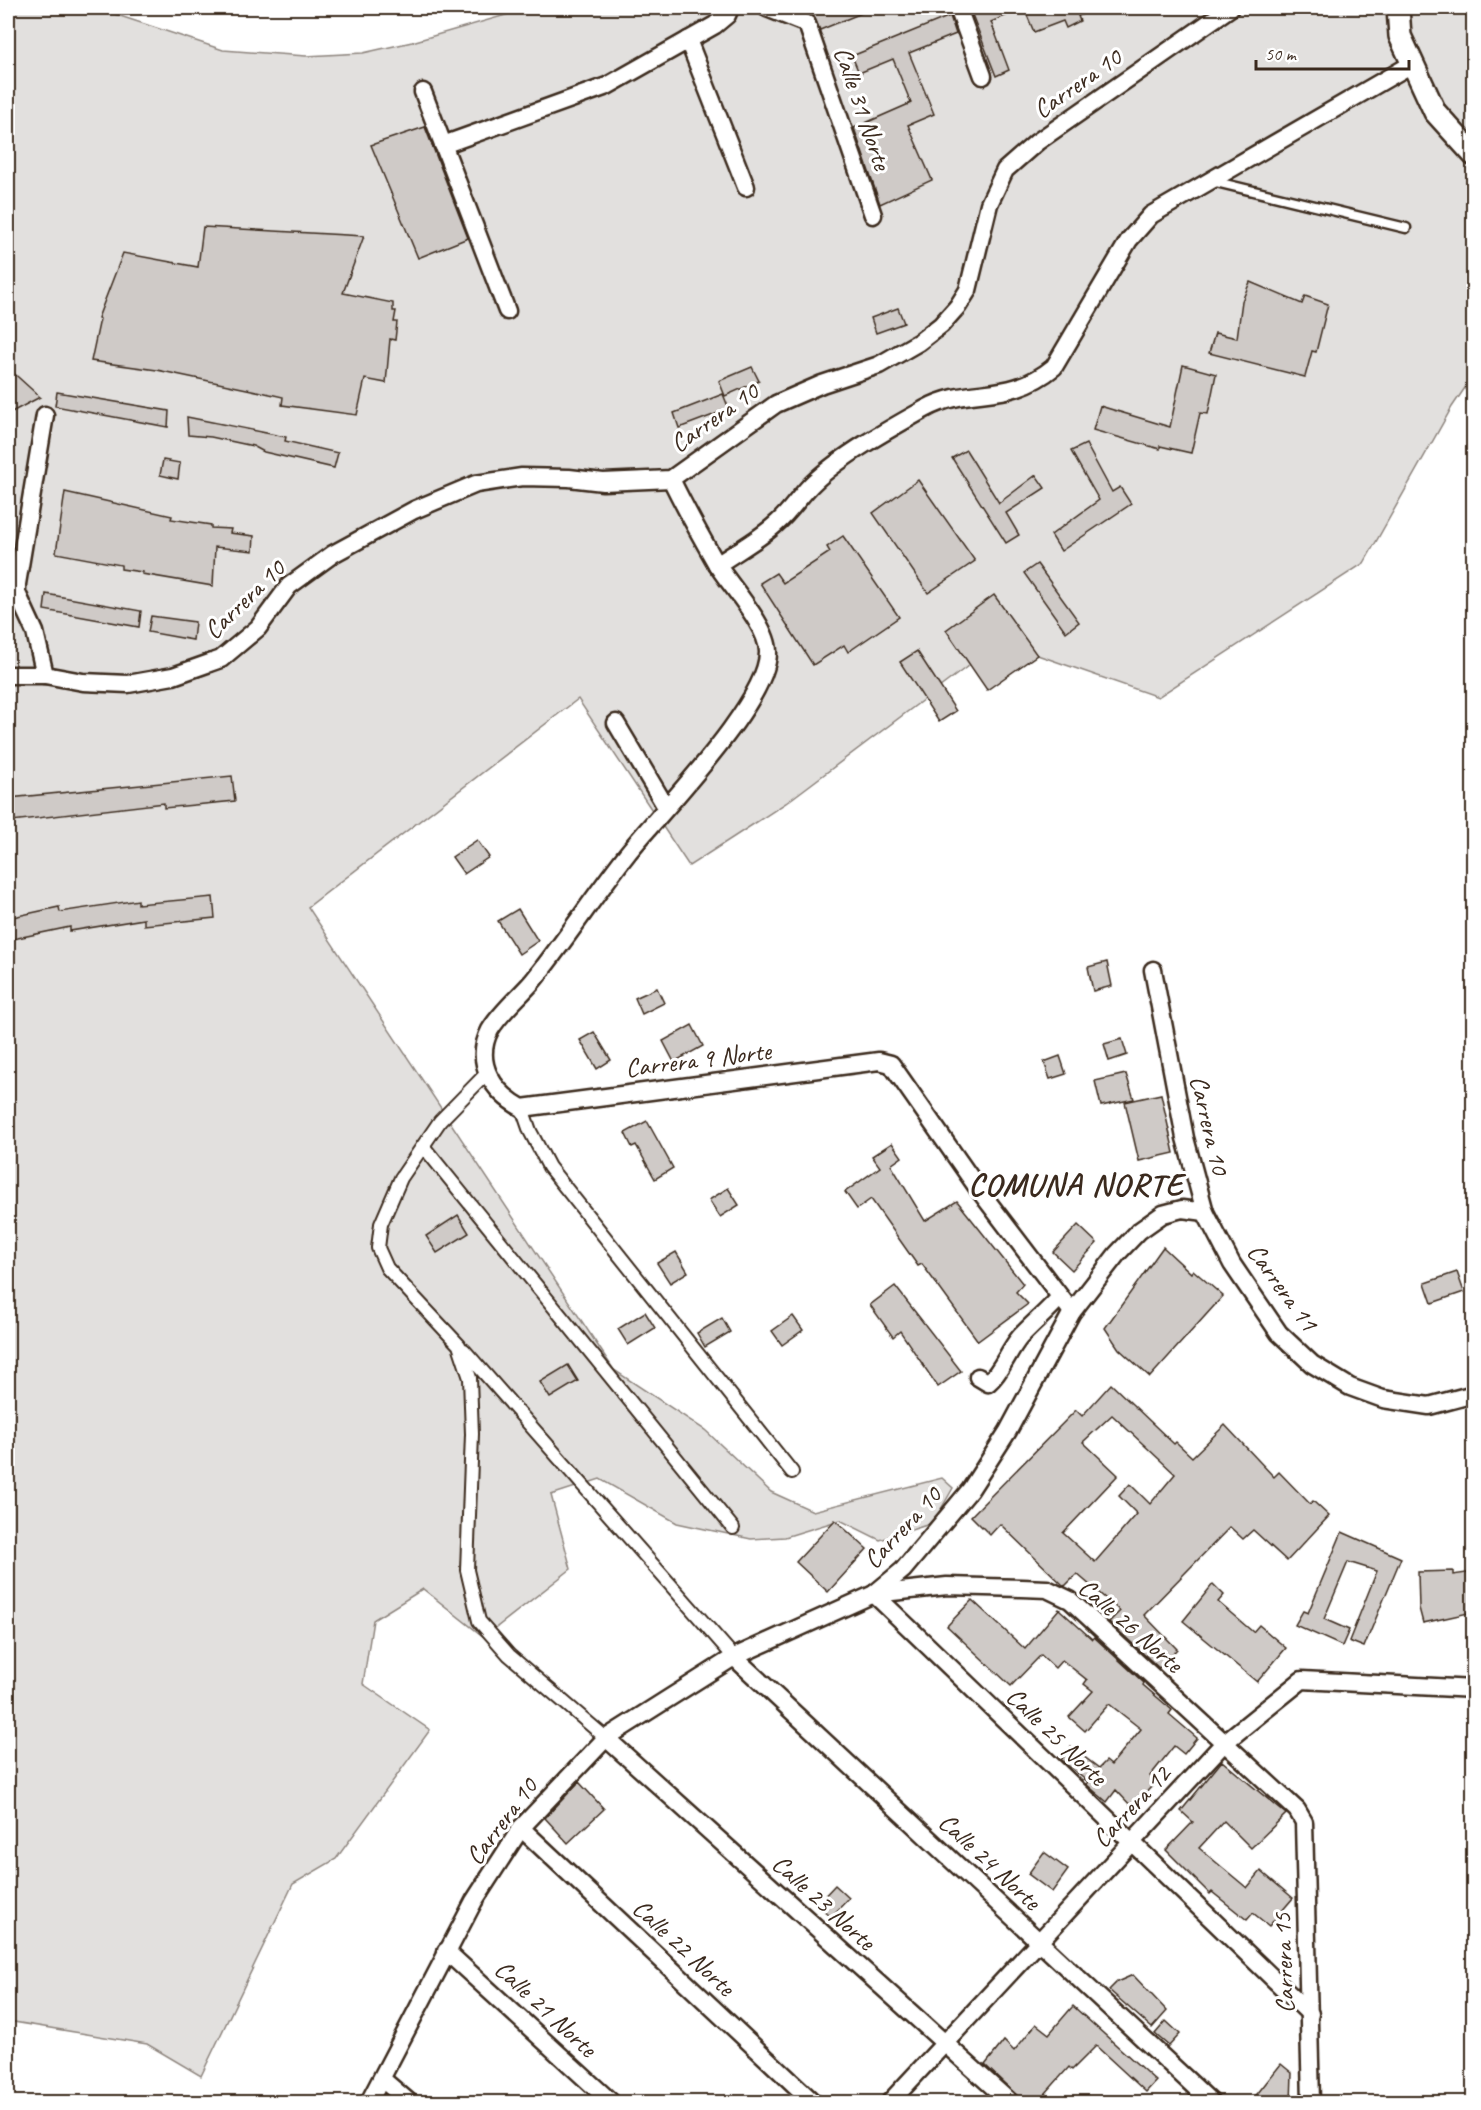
<svg xmlns="http://www.w3.org/2000/svg" width="1481" height="2110" font-family="Caveat,sans-serif">
<style>
.green{fill:#e2e0de;stroke:#8e857e;stroke-width:1.5}
.building{fill:#cfcac7;stroke:#3b2a1e;stroke-width:1.5;fill-rule:evenodd}
.lines{fill:none;stroke-linecap:round;stroke-linejoin:round}
.service-casing{stroke:#3b2a1e;stroke-width:13}
.pedestrian-casing{stroke:#3b2a1e;stroke-width:16}
.minor-casing{stroke:#3b2a1e;stroke-width:21}
.tertiary-casing{stroke:#3b2a1e;stroke-width:26}
.service{stroke:#fff;stroke-width:8}
.pedestrian{stroke:#fff;stroke-width:12}
.minor{stroke:#fff;stroke-width:16}
.tertiary{stroke:#fff;stroke-width:21}
.labels{text-anchor:middle;stroke-width:6;stroke-linejoin:round;paint-order:stroke}
.street-label{font-size:26px;fill:#3b2a1e;stroke:#fff}
.district-label{font-size:32px;font-weight:bold;letter-spacing:1.5px;fill:#3b2a1e;stroke:#fff}
</style>
<rect width="100%" height="100%" fill="#fff"/>
<filter id="ink" filterUnits="userSpaceOnUse"><feTurbulence type="fractalNoise" baseFrequency=".0167" numOctaves="2"/><feDisplacementMap in="SourceGraphic" scale="12" xChannelSelector="R" yChannelSelector="G"/><feConvolveMatrix kernelMatrix="1 2 1 2 8 2 1 2 1" color-interpolation-filters="sRGB"/></filter>
<g filter="url(#ink)">
<polygon class="green" points="8,8 96,8 223,50 306,56 363,53 412,42 530,8 1473,8 1473,376 1452,407 1364,563 1158,697 1000,642 786,803 689,866 578,699 308,907 614,1370 705,1430 771,1492 813,1511 942,1478 953,1488 933,1523 880,1540 840,1520 785,1537 751,1539 677,1523 600,1479 551,1495 571,1569 484,1637 423,1589 373,1620 363,1684 430,1730 336,1859 293,1884 201,2076 147,2044 8,2021"/>
<g class="building">
<polygon points="810,8 874,8 820,30"/>
<polygon points="982,8 1095,8 1096,9 1078,16 1080,21 1066,28 1063,21 1034,32 1024,8 991,22 1009,70 996,76 971,12"/>
<polygon points="950,16 956,34 909,53 934,114 908,125 932,180 880,204 854,128 911,103 893,59 859,73 852,56"/>
<polygon points="425,127 468,238 418,258 371,145"/>
<polygon points="203,227 364,236 343,293 393,303 393,311 396,311 394,322 397,322 395,340 390,339 386,383 365,379 357,415 282,405 283,397 261,392 157,370 91,361 100,319 98,318 123,253 198,267"/>
<polygon points="1250,282 1302,304 1305,296 1328,304 1316,352 1312,351 1305,377 1209,353 1215,333 1237,338 1242,301"/>
<polygon points="898,308 904,323 876,333 871,318"/>
<polygon points="1183,365 1216,374 1208,414 1200,413 1191,453 1160,446 1160,449 1093,430 1100,406 1170,427"/>
<polygon points="752,367 759,381 725,396 719,381"/>
<polygon points="8,368 40,397 8,414"/>
<polygon points="57,392 169,411 168,427 55,406"/>
<polygon points="723,394 729,409 679,428 674,413"/>
<polygon points="187,417 286,437 285,441 338,453 334,468 264,452 253,446 211,437 188,435"/>
<polygon points="1086,444 1112,492 1120,487 1131,504 1061,551 1051,535 1099,500 1071,451"/>
<polygon points="966,450 999,503 1036,475 1045,488 1006,513 1019,535 1006,543 952,458"/>
<polygon points="163,460 180,463 178,479 160,475"/>
<polygon points="918,480 975,561 928,593 873,513"/>
<polygon points="65,492 172,516 171,519 211,525 211,528 231,529 230,533 254,536 253,551 215,547 213,586 142,574 142,572 121,569 121,565 56,553"/>
<polygon points="843,536 899,617 848,652 844,645 813,665 760,583 776,573 783,583 830,552 827,547"/>
<polygon points="1037,564 1079,622 1066,632 1024,573"/>
<polygon points="46,594 141,611 139,627 44,610"/>
<polygon points="994,595 1037,655 987,690 946,630"/>
<polygon points="151,616 195,622 193,640 148,632"/>
<polygon points="917,651 956,711 939,722 900,662"/>
<polygon points="232,776 235,801 164,808 164,803 12,821 9,798"/>
<polygon points="477,840 489,857 464,874 452,857"/>
<polygon points="213,897 215,918 144,925 144,919 70,931 70,927 8,940 8,918 59,907 60,912 138,900 138,904"/>
<polygon points="518,909 538,941 519,954 498,921"/>
<polygon points="1107,962 1112,986 1093,991 1088,967"/>
<polygon points="657,988 664,1003 642,1014 635,998"/>
<polygon points="692,1025 703,1046 674,1062 663,1041"/>
<polygon points="594,1032 611,1060 597,1069 580,1040"/>
<polygon points="1122,1039 1127,1055 1109,1061 1104,1044"/>
<polygon points="1060,1056 1066,1074 1050,1079 1044,1062"/>
<polygon points="1126,1074 1134,1099 1101,1106 1095,1081"/>
<polygon points="1161,1094 1174,1153 1139,1161 1125,1102"/>
<polygon points="647,1121 673,1168 655,1179 636,1145 632,1147 625,1133"/>
<polygon points="892,1143 902,1157 891,1165 925,1221 957,1201 1023,1284 1016,1292 1028,1304 978,1341 922,1264 918,1266 871,1199 857,1209 845,1192 880,1167 872,1156"/>
<polygon points="728,1188 739,1205 720,1217 709,1200"/>
<polygon points="458,1215 469,1233 437,1253 426,1236"/>
<polygon points="1078,1225 1097,1243 1072,1270 1053,1252"/>
<polygon points="1163,1247 1191,1273 1193,1270 1223,1296 1150,1377 1119,1349 1105,1328"/>
<polygon points="676,1252 688,1272 670,1283 657,1263"/>
<polygon points="1457,1272 1464,1292 1432,1303 1425,1283"/>
<polygon points="895,1286 961,1371 938,1387 900,1331 893,1337 870,1305"/>
<polygon points="645,1312 655,1328 628,1345 618,1329"/>
<polygon points="793,1316 803,1330 782,1345 772,1331"/>
<polygon points="722,1318 730,1332 705,1347 697,1333"/>
<polygon points="568,1365 578,1381 550,1398 540,1382"/>
<path d="M 1111,1384 L 1174,1444 L 1176,1442 L 1192,1457 L 1225,1425 L 1274,1477 L 1279,1472 L 1310,1504 L 1313,1501 L 1329,1516 L 1287,1561 L 1253,1530 L 1243,1539 L 1230,1527 L 1144,1615 L 1177,1649 L 1159,1668 L 1109,1622 L 1120,1611 L 1077,1574 L 1065,1586 L 1062,1584 L 1000,1524 L 990,1535 L 971,1516 L 1076,1410 L 1082,1416 ZM 1112,1415 L 1175,1474 L 1150,1504 L 1130,1484 L 1119,1496 L 1137,1514 L 1095,1562 L 1063,1533 L 1118,1475 L 1083,1442 Z"/>
<polygon points="835,1520 867,1549 828,1592 796,1562"/>
<polygon points="1342,1532 1401,1558 1364,1647 1349,1641 1377,1571 1348,1562 1324,1619 1349,1630 1342,1646 1295,1625 1303,1611 1308,1613"/>
<polygon points="1453,1571 1453,1575 1473,1572 1473,1612 1423,1623 1419,1608 1418,1572"/>
<polygon points="1213,1584 1224,1595 1218,1602 1253,1632 1259,1625 1286,1648 1257,1682 1183,1621"/>
<polygon points="972,1600 1025,1649 1059,1609 1092,1639 1094,1637 1144,1683 1143,1685 1172,1710 1169,1714 1197,1738 1184,1754 1174,1746 1150,1776 1156,1782 1132,1807 1116,1790 1107,1802 1086,1784 1088,1782 1061,1760 1071,1747 1099,1768 1106,1761 1111,1765 1141,1729 1109,1704 1085,1731 1069,1717 1093,1691 1084,1684 1087,1680 1062,1660 1055,1668 1041,1655 1011,1686 947,1626"/>
<polygon points="1222,1761 1286,1814 1251,1848 1224,1821 1199,1848 1247,1888 1261,1871 1293,1898 1269,1926 1253,1913 1247,1920 1212,1892 1210,1894 1166,1850 1193,1822 1181,1811"/>
<polygon points="579,1782 604,1809 568,1843 545,1818"/>
<polygon points="1044,1852 1068,1870 1052,1892 1028,1874"/>
<polygon points="835,1885 849,1898 831,1917 817,1904"/>
<polygon points="1133,1975 1167,2011 1152,2028 1109,1990 1117,1982"/>
<polygon points="1073,2006 1156,2081 1146,2092 1096,2046 1072,2070 1069,2067 1037,2103 1025,2103 985,2065 1004,2041 1014,2051 1036,2024 1049,2034"/>
<polygon points="1166,2021 1180,2034 1169,2046 1155,2034"/>
<polygon points="1281,2064 1292,2073 1291,2103 1250,2103"/>
</g>
<g class="lines">
<defs>
<g id="service">
<polyline points="1471,8 1474,8"/>
<polyline points="1212,181 1406,228"/>
</g>
<g id="pedestrian">
<polyline points="487,1073 440,1121 401,1178 381,1224 378,1248 387,1268 459,1345 470,1378 472,1434 467,1570 479,1621 509,1655 606,1738"/>
<polyline points="522,1108 530,1131 549,1167 792,1472"/>
<polyline points="423,1146 733,1528"/>
<polyline points="464,1350 734,1657"/>
</g>
<g id="minor">
<polyline points="767,8 807,24 873,215"/>
<polyline points="958,8 983,76"/>
<polyline points="688,40 746,187"/>
<polyline points="423,92 507,311"/>
<polyline points="443,145 607,86 715,25 727,15 730,8"/>
<path d="M 671,479 C 685,508 700,535 716,563 C 730,586 768,626 768,652 C 769,702 660,812 627,854 C 594,896 565,941 532,982 C 519,997 500,1013 490,1030 C 473,1063 494,1093 522,1108 L 879,1061 L 891,1064 L 979,1190 L 1072,1312"/>
<path d="M 717,565 C 737,551 760,539 777,523 C 791,511 801,494 814,482 C 842,455 891,428 925,409 C 970,384 1008,405 1054,367 L 1129,240 L 1151,215 L 1412,64"/>
<polyline points="8,675 45,675 83,682 128,684 173,676 221,659 258,628 289,586 333,554 414,510 476,484 522,477 569,478 603,482 671,479 776,404 822,384 879,365 919,342 941,325 958,306 968,290 989,204 1005,170 1037,142 1230,8"/>
<polyline points="45,675 35,632 17,593 17,584 45,415"/>
<polyline points="616,723 666,807"/>
<polyline points="1153,970 1185,1138 1205,1212 1232,1264 1279,1333 1312,1364 1350,1387 1383,1399 1429,1406 1474,1394"/>
<path d="M 978,1377 L 988,1383 C 1002,1371 1008,1351 1020,1337 C 1033,1323 1048,1311 1060,1297"/>
<polyline points="874,1594 947,1586 1022,1588 1047,1589 1070,1600 1297,1810 1304,1822 1311,2102"/>
<polyline points="874,1594 1310,2014"/>
<polyline points="734,1657 1211,2102"/>
<polyline points="606,1738 1010,2102"/>
<polyline points="521,1828 813,2102"/>
<polyline points="446,1951 611,2102"/>
<polyline points="382,2079 409,2102"/>
<polyline points="369,2102 474,1901 521,1828 606,1738 734,1657 874,1594 903,1570 970,1490 1008,1431 1072,1312 1117,1254 1139,1231 1163,1214 1182,1209 1205,1212"/>
<polyline points="890,2102 1224,1743 1302,1680 1474,1689"/>
</g>
<polyline id="tertiary" points="1398,8 1400,36 1435,112 1474,155"/>
</defs>
<use href="#service" class="service-casing"/>
<use href="#pedestrian" class="pedestrian-casing"/>
<use href="#minor" class="minor-casing"/>
<use href="#tertiary" class="tertiary-casing"/>
<use href="#service" class="service"/>
<use href="#pedestrian" class="pedestrian"/>
<use href="#minor" class="minor"/>
<use href="#tertiary" class="tertiary"/>
</g>
</g>
<g class="labels">
<g class="street-label">
<text transform="translate(1077 83) rotate(-35)" y="9">Carrera 10</text>
<text transform="translate(863 108) rotate(71)" y="9">Calle 31 Norte</text>
<text transform="translate(714 417) rotate(-35)" y="9">Carrera 10</text>
<text transform="translate(244 599) rotate(-44)" y="9">Carrera 10</text>
<text transform="translate(698 1059) rotate(-7)" y="9">Carrera 9 Norte</text>
<text transform="translate(1210 1125) rotate(77)" y="9">Carrera 10</text>
<text transform="translate(1283 1287) rotate(54)" y="9">Carrera 11</text>
<text transform="translate(902 1527) rotate(-47)" y="9">Carrera 10</text>
<text transform="translate(1131 1625) rotate(41)" y="9">Calle 26 Norte</text>
<text transform="translate(1057 1736) rotate(44)" y="9">Calle 25 Norte</text>
<text transform="translate(1131 1806) rotate(-47)" y="9">Carrera 12</text>
<text transform="translate(501 1821) rotate(-53)" y="9">Carrera 10</text>
<text transform="translate(990 1861) rotate(43)" y="9">Calle 24 Norte</text>
<text transform="translate(824 1902) rotate(42)" y="9">Calle 23 Norte</text>
<text transform="translate(684 1947) rotate(43)" y="9">Calle 22 Norte</text>
<text transform="translate(1283 1963) rotate(-92)" y="9">Carrera 15</text>
<text transform="translate(546 2008) rotate(43)" y="9">Calle 21 Norte</text>
</g>
<g class="district-label">
<text x="1076" y="1195">COMUNA NORTE</text>
</g>
</g>
<rect width="1481" height="2110" fill="none" stroke="#fff" stroke-width="30"/>
<rect x="15" y="15" width="1451" height="2080" fill="none" stroke="#3b2a1e" stroke-width="2" filter="url(#ink)"/>
<path d="M1256 60v9h153v-9" fill="none" stroke="#3b2a1e" stroke-width="3"/>
<text x="1265" y="60" font-size="18" fill="#3b2a1e" stroke="#ffffff" stroke-width="4.5" paint-order="stroke">50 m</text>
</svg>
